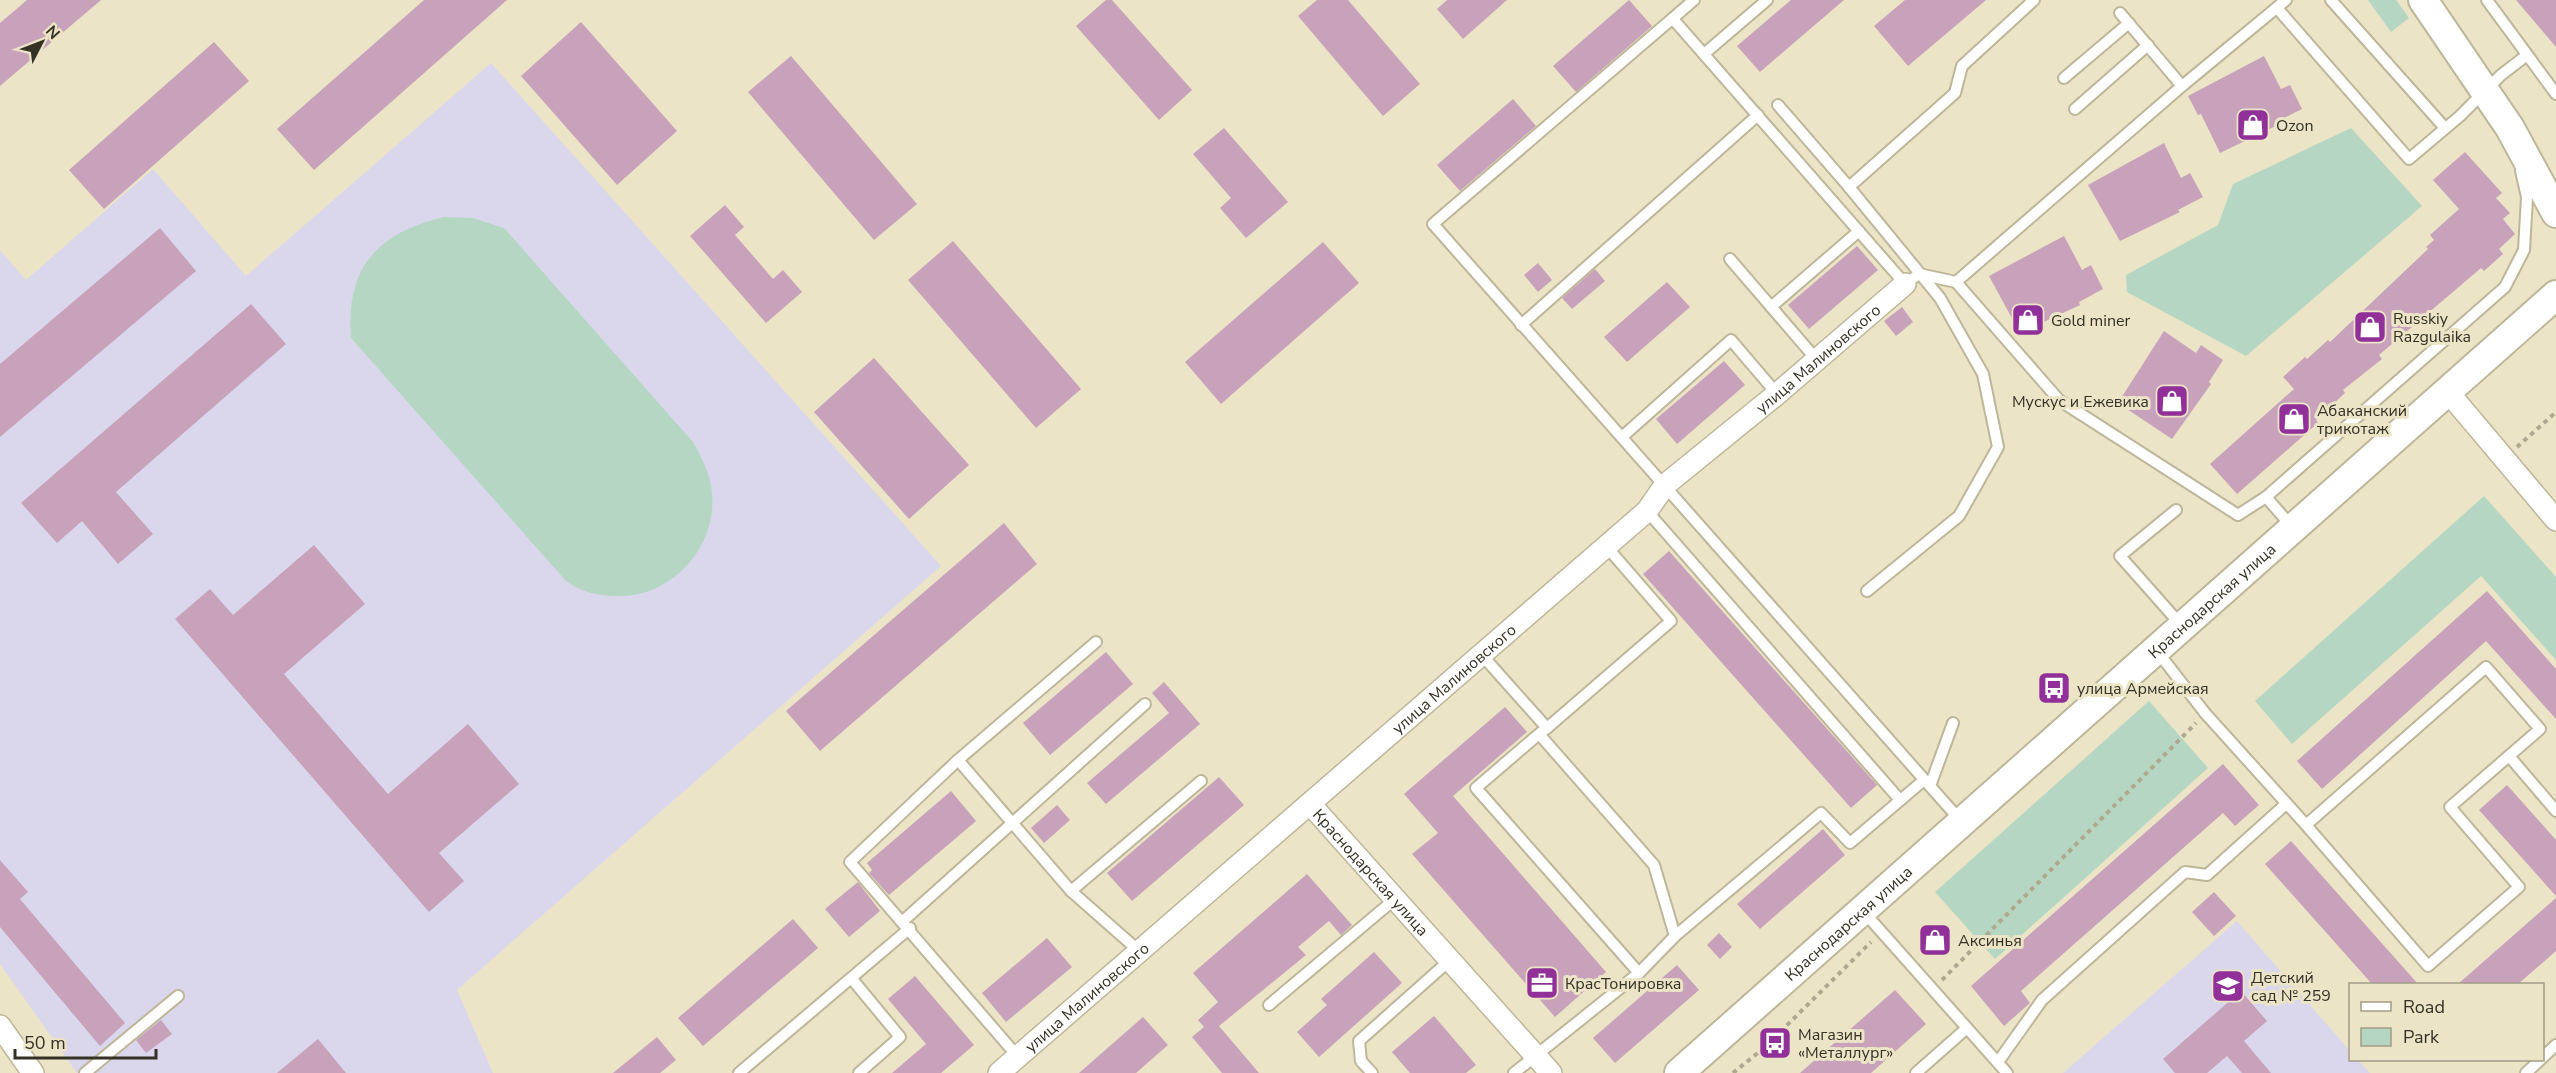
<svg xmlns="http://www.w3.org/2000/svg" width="2556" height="1073" font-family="'Nunito Sans',sans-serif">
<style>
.education{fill:#dad7ed}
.green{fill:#b5d6c2}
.building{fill:#c8a2bb}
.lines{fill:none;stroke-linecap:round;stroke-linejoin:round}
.lane-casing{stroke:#beb699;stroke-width:14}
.street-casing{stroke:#beb699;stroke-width:24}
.secondary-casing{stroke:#beb699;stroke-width:32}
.path{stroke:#aea890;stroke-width:4;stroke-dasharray:4.5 4.5;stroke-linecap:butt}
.lane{stroke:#fff;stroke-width:10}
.street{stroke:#fff;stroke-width:21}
.secondary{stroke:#fff;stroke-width:28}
.labels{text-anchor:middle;stroke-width:6;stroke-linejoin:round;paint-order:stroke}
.poi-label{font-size:16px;fill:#343125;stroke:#ece4c6;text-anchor:start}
.street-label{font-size:16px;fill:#343125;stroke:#ece4c6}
</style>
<rect width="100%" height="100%" fill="#ece4c6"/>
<g class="education">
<polygon points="491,63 941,566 457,990 493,1073 77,1073 0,964 0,250 26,280 153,169 246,276"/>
<polygon points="2237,921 2350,1051 2350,1060 2358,1060 2370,1073 2063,1073"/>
</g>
<g class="green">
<polygon points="2368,0 2396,0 2409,18 2391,32"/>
<polygon points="2351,128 2422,206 2246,356 2127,292 2126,275 2218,225 2233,184"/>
<path d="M 444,217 L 473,218 L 504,228 L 693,442 C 702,458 710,473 712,493 C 717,545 675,594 623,596 C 601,596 584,594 566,581 L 351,338 C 345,267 378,233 444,217 Z"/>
<polygon points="2484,496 2556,577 2556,660 2481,576 2292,744 2255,701"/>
<polygon points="2149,701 2208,768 1995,959 1935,892"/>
</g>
<g class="building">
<polygon points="27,0 101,0 0,86 0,23"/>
<polygon points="424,0 507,0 314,170 277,129"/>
<polygon points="1106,0 1112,0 1192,90 1159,120 1076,26"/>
<polygon points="1317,0 1348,0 1420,84 1383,116 1298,16"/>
<polygon points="1447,0 1507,0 1463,39 1437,9"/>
<polygon points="1629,0 1652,26 1576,92 1553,66"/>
<polygon points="1791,0 1844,0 1760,72 1737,46"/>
<polygon points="1905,0 1986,0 1908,66 1874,26"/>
<polygon points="2516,0 2556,0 2556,47"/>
<polygon points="581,22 677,131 617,185 521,76"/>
<polygon points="214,42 249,81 104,209 69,170"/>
<polygon points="791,56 917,204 874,240 748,92"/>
<polygon points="2264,56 2281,89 2290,85 2302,109 2278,121 2280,124 2220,153 2201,114 2198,115 2188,96"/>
<polygon points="1513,99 1536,126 1460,191 1437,165"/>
<polygon points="1224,128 1288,202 1246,238 1220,208 1231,198 1193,154"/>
<polygon points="2164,143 2181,178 2190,173 2203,197 2178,210 2180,212 2120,241 2088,185"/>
<polygon points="2465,152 2502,193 2496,198 2510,213 2503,219 2515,234 2499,249 2503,254 2484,271 2481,268 2379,355 2382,359 2343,390 2345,393 2316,420 2318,423 2237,494 2210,464 2294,389 2283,377 2305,357 2307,359 2328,340 2330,342 2428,249 2426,247 2434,240 2430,235 2459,209 2433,180"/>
<polygon points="725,205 744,227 735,235 773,279 783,270 802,292 766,323 690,236"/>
<polygon points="160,228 196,271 0,437 0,364"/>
<polygon points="2064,236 2082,270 2091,265 2103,289 2079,302 2080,305 2020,333 1989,276"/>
<polygon points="953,241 1081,389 1036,428 908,280"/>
<polygon points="1323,242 1359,283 1221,404 1185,362"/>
<polygon points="1857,246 1878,270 1809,329 1788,305"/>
<polygon points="1538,263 1552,280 1538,292 1524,275"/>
<polygon points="1595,269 1605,281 1572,309 1562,298"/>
<polygon points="1667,282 1690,307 1627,362 1604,337"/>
<polygon points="251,304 286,344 116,492 153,534 118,564 82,521 57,543 21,503"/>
<polygon points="1902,307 1913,322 1896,336 1884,321"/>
<polygon points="2164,331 2196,353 2201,345 2223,360 2209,382 2211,384 2172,439 2118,403"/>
<polygon points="874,358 969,465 909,519 814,412"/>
<polygon points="1724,361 1745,385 1677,444 1656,419"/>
<polygon points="1004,523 1037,564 820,751 786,711"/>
<polygon points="314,545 365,604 284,674 388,794 468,724 519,784 439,853 464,881 429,912 175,619 210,589 233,615"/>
<polygon points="1669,551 1877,785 1851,808 1643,574"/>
<polygon points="2487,591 2556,669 2556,719 2486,641 2322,789 2297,761"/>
<polygon points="1106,652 1133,684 1050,755 1023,723"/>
<polygon points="1164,682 1200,724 1106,804 1087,783 1169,713 1152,693"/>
<polygon points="1505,707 1527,732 1453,796 1606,972 1555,1017 1412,854 1438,833 1404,794"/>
<polygon points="2223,764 2259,805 2235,826 2223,813 2021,991 2030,1003 2004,1026 1971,986"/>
<polygon points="1219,777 1244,805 1132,901 1107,873"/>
<polygon points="2507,785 2556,840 2556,896 2479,810"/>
<polygon points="951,791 976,821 889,895 869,873 872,870 867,863"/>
<polygon points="1057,805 1070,820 1044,843 1031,828"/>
<polygon points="1823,829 1845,855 1760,929 1737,904"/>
<polygon points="2291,841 2418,984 2372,984 2265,864"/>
<polygon points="0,860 28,892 20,899 125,1023 100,1046 0,927"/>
<polygon points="1307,874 1352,925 1341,935 1329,921 1298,947 1306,955 1219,1026 1259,1073 1222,1073 1192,1037 1204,1027 1198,1020 1218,1002 1193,973"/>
<polygon points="858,882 880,911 849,937 825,909"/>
<polygon points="2214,892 2236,916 2214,936 2192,912"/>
<polygon points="2556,898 2556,951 2518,984 2458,984"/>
<polygon points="793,919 818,948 703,1046 678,1018"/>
<polygon points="1934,927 1948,942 1936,953 1922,938"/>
<polygon points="1719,933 1732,947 1720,959 1707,945"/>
<polygon points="1047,938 1072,967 1006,1022 982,993"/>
<polygon points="1374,952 1402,983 1319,1057 1297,1032 1327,1005 1321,999"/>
<polygon points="1677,965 1699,990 1615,1063 1593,1038"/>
<polygon points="915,976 974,1045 941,1073 892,1073 926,1044 888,999"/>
<polygon points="1895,990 1926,1024 1871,1073 1800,1073"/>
<polygon points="2241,991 2267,1021 2244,1041 2271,1073 2242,1073 2227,1056 2207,1073 2175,1073 2163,1059"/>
<polygon points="1434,1016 1476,1065 1466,1073 1410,1073 1392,1052"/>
<polygon points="1143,1017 1168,1045 1136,1073 1079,1073"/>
<polygon points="161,1020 172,1034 146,1053 136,1040"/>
<polygon points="657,1037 676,1060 660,1073 613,1073"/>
<polygon points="318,1039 346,1073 277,1073"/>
</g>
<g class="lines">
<defs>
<g id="lane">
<polyline points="1694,0 1433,224 1960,820"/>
<polyline points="2331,0 2445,128"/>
<polyline points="2487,0 2556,94"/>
<polyline points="2277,8 2409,159 2460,116 2501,75 2527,55"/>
<polyline points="2120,13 2182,86"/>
<polyline points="1673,19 1905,284 1919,274 1956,282 2182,86 2286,0"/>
<polyline points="1704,54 1767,0"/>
<polyline points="2064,78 2129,23"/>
<polyline points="1778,105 1849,187"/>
<polyline points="2075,109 2148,45"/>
<polyline points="1730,259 1816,359"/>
<polyline points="1956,282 2059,400 2238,515 2266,497 2505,287 2524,250 2527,197 2521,171"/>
<polyline points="1771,307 1859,231"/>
<polyline points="1521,325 1758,115"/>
<polyline points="1622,437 1731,340 1777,394"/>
<polyline points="2266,497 2293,528"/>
<polyline points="2176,510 2120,556 2181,625"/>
<polyline points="1647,511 1900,800"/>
<polyline points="1867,591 1959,516 1998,447 1983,374 1940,298 1849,187 1955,93 1962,66 2034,0"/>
<polyline points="1096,642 958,760 1071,891 1139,951"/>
<polyline points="2157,651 2205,713 2306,825 2428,966 2519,887 2450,807 2540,729 2486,667 2306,825"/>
<polyline points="1481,654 1547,728 1539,734 1476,788 1639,973 1675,936 1654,865 1539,734"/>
<polyline points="1547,728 1671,621 1606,546"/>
<polyline points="2509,756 2556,811"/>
<polyline points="958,760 850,862 1018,1057"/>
<polyline points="1930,786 1953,723"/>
<polyline points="1071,891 1201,781"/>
<polyline points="1863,911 2007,1073"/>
<polyline points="903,921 1145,704"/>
<polyline points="1675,936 1821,813 1850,843 1924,780"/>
<polyline points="852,979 900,1037 859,1073"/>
<polyline points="1269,1005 1395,899"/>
<polyline points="2542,1058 2556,1045"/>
<polyline points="1998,1062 2042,1000 2185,872 2207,875 2286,804"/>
<polyline points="85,1073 178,996"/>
<polyline points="739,1073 910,928"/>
<polyline points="1372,1073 1361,1061 1359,1041 1450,960"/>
<polyline points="1514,1073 1639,973"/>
<polyline points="1916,1073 1967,1028"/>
<polyline points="2526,1073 2540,1060"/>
</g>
<g id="street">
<polyline points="2448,392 2556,520"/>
<path id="s1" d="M 1311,805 L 1551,1073"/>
<polyline points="0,1026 33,1073"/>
<path id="s2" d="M 999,1073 L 1647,511 L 1665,485 L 1777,394 L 1905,284"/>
</g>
<g id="secondary">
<polyline points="2423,0 2510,128 2556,213"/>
<path id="s3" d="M 1679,1073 L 2556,295"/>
</g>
</defs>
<use href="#lane" class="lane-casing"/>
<use href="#street" class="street-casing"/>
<use href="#secondary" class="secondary-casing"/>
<g class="path">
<polyline points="2517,447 2556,412"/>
<polyline points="1942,980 2196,723"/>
<polyline points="1733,1073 1764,1048 1871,942"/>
</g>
<use href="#lane" class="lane"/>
<use href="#street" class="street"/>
<use href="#secondary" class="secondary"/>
</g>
<defs>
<symbol id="shop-square" viewBox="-11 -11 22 22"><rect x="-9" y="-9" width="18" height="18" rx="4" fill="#903098" stroke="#ece4c6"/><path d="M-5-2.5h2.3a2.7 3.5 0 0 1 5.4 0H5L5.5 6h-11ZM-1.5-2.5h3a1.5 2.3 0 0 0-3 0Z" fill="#fff"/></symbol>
<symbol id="bus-square" viewBox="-11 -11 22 22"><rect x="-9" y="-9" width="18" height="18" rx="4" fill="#903098" stroke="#ece4c6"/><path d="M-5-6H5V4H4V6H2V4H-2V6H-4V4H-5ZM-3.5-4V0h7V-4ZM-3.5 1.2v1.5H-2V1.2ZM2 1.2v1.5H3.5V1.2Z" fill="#fff"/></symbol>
<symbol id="office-square" viewBox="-11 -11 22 22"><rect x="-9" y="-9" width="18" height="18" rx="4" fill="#903098" stroke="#ece4c6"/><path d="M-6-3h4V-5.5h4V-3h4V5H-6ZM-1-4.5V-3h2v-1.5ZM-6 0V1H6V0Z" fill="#fff"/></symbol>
<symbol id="school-square" viewBox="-11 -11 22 22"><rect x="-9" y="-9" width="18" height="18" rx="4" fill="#903098" stroke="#ece4c6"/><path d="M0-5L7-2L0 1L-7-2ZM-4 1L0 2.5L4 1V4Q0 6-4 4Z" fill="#fff"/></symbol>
</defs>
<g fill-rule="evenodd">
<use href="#shop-square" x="2234" y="106" width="38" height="38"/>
<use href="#shop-square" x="2009" y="301" width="38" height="38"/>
<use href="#shop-square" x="2351" y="308" width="38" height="38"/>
<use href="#shop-square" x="2153" y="382" width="38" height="38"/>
<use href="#shop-square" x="2275" y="400" width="38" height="38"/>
<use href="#bus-square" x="2035" y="669" width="38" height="38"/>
<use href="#shop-square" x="1916" y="921" width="38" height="38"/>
<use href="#office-square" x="1523" y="964" width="38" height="38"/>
<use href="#school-square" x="2209" y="967" width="38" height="38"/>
<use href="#bus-square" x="1756" y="1024" width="38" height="38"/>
</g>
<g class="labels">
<g class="poi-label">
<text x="2276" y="131">Ozon</text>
<text x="2393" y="324">Russkiy<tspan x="2393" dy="18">Razgulaika</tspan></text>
<text x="2051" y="326">Gold miner</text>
<text x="2149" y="407" text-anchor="end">Мускус и Ежевика</text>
<text x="2317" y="416">Абаканский<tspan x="2317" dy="18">трикотаж</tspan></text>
<text x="2077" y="694">улица Армейская</text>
<text x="1958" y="946">Аксинья</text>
<text x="2251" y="983">Детский<tspan x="2251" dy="18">сад № 259</tspan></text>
<text x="1565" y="989">КрасТонировка</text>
<text x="1798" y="1040">Магазин<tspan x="1798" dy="18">«Металлург»</tspan></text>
</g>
<g class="street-label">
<text dy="6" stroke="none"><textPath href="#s2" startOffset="1088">улица Малиновского</textPath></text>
<text dy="6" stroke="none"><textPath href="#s3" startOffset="712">Краснодарская улица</textPath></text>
<text dy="6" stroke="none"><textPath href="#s2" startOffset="602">улица Малиновского</textPath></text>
<text dy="6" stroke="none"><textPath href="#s1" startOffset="90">Краснодарская улица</textPath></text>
<text dy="6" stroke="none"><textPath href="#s3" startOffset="226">Краснодарская улица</textPath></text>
<text dy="6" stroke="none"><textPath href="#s2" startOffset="116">улица Малиновского</textPath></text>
</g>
</g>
<rect x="2349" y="983" width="195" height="78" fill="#ece4c6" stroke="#a29c86" stroke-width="1.5"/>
<rect x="2361" y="1002" width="30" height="9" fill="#ffffff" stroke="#a29c86" stroke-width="1.5"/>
<text x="2403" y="1013" font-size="18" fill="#343125">Road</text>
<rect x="2361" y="1028" width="30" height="18" fill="#b5d6c2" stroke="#a29c86" stroke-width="1.5"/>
<text x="2403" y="1043" font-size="18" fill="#343125">Park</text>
<g transform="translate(42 42) rotate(48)" stroke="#ece4c6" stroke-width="4.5" paint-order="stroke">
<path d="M0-4.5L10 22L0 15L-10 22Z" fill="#343125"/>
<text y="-9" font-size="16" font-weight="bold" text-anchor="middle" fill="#343125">N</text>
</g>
<path d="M15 1049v9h141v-9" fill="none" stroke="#343125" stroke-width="3"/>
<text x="24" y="1049" font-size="18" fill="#343125" stroke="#ece4c6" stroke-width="4.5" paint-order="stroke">50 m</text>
</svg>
